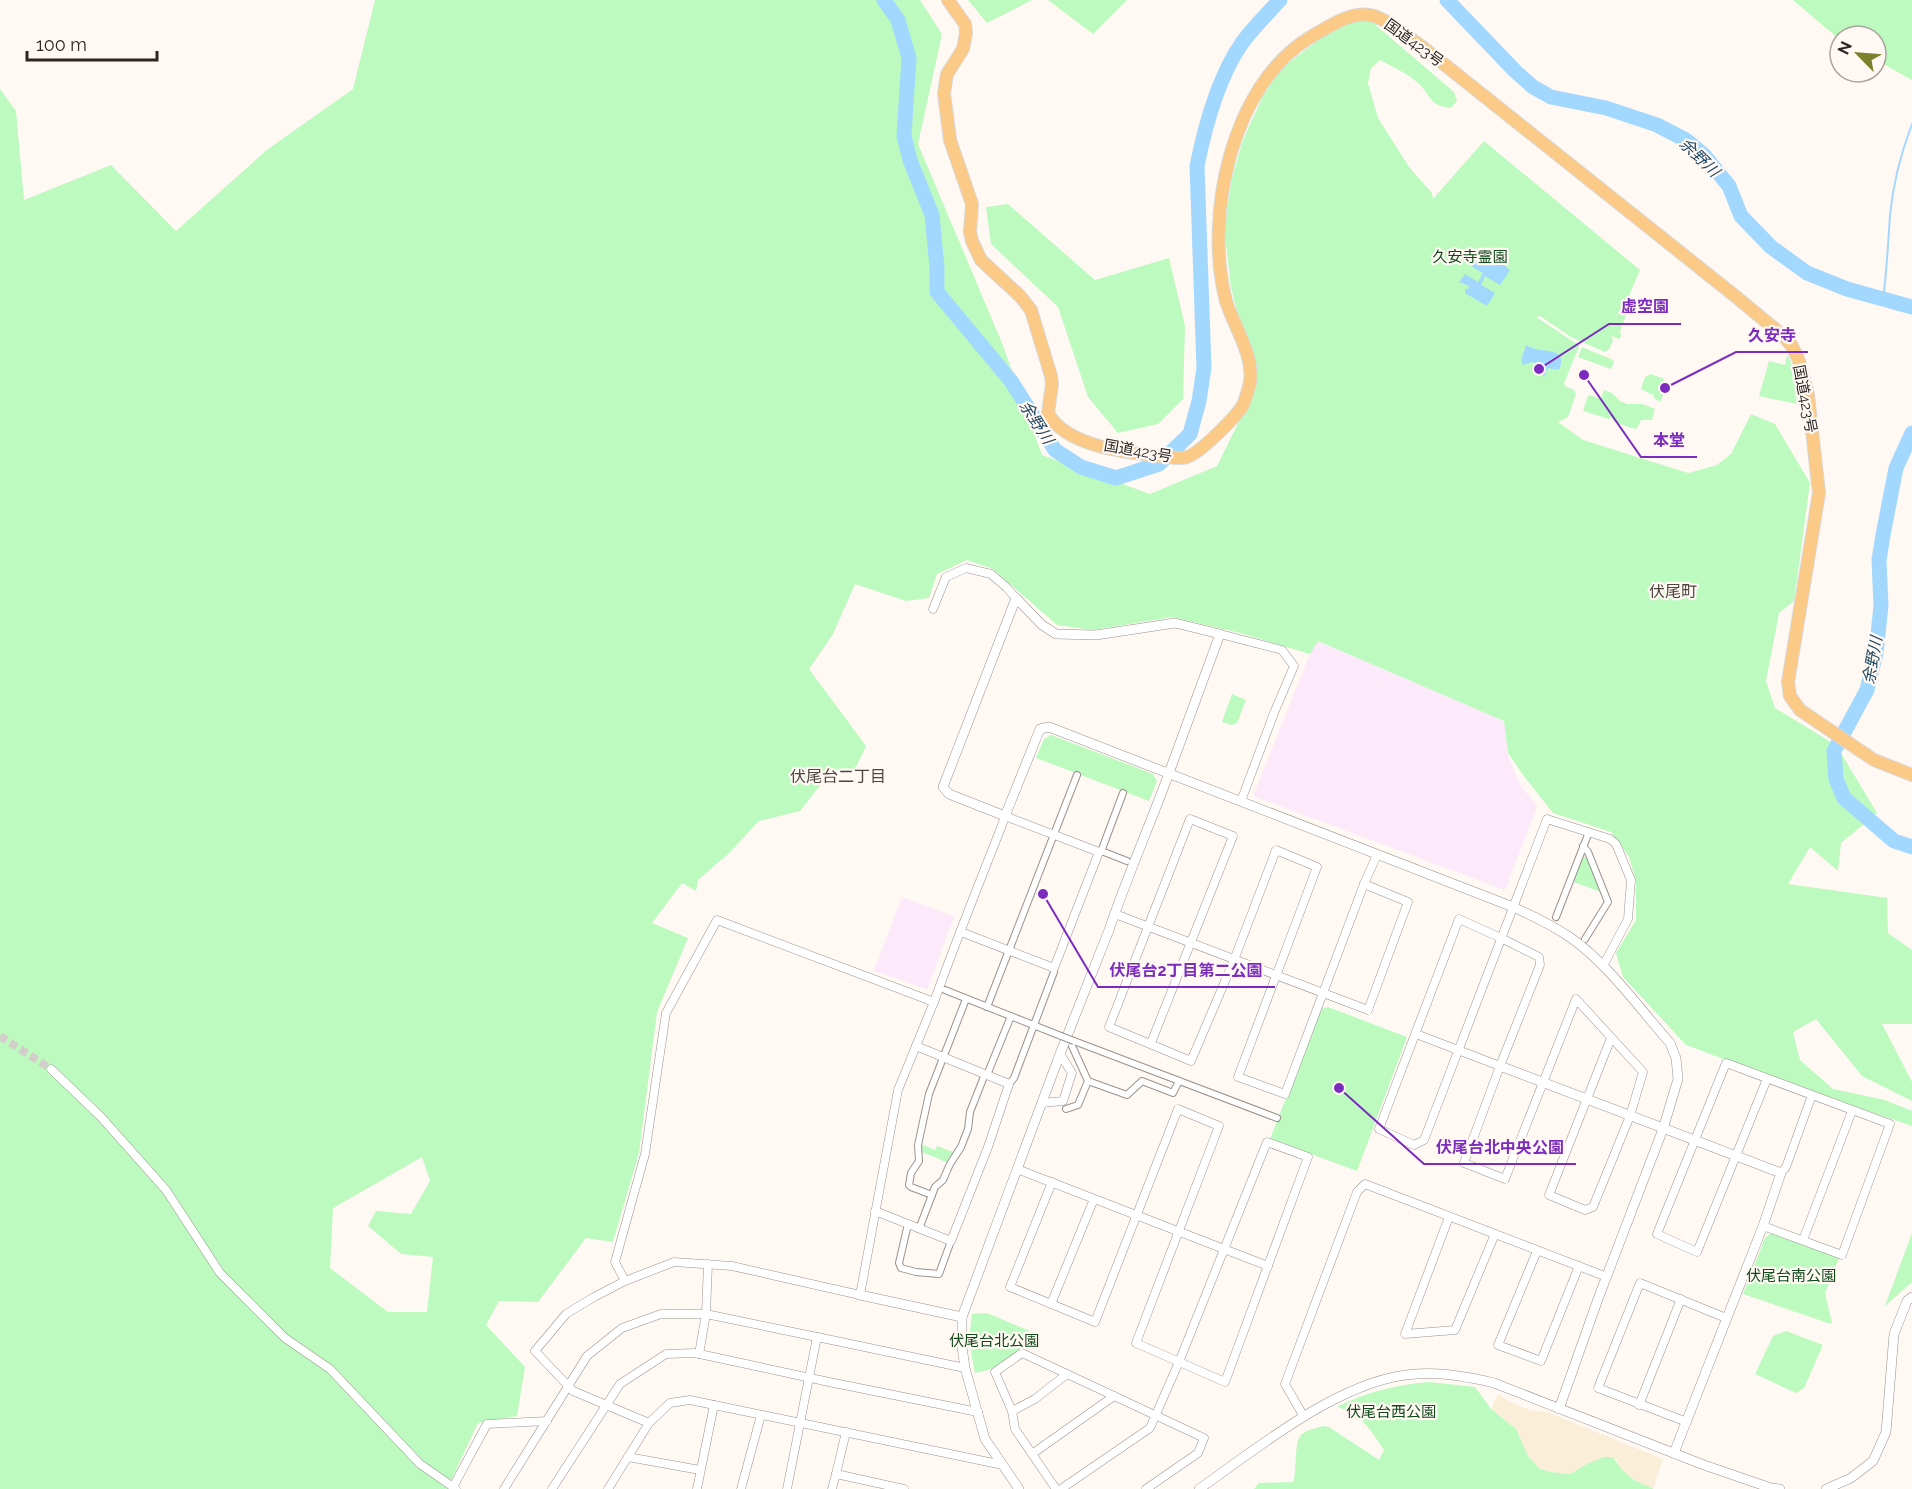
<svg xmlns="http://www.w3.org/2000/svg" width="1912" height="1489" font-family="Raleway,'Noto Sans JP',sans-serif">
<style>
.industrial{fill:#faeed9}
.education{fill:#fce9f9}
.green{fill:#bcfabf;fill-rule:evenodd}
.water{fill:#a3d8fe}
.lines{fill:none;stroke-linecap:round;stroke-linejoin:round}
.stream{stroke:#a3d8fe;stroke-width:2}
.river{stroke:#a3d8fe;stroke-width:15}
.minor-tunnel{stroke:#d4ceca;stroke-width:8;stroke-dasharray:8 4;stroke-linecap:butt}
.pedestrian-casing{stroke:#9a928d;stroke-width:8}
.minor-casing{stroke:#9a928d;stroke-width:9}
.tertiary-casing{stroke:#9a928d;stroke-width:10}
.trunk-casing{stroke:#d8d8d8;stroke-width:14}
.pedestrian{stroke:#fff;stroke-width:6}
.minor{stroke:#fff;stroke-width:8}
.tertiary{stroke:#fff;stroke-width:9}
.trunk{stroke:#fbca87;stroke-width:12}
.pedestrian-bridge-casing{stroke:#9a928d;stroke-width:8;stroke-linecap:butt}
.pedestrian-bridge{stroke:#fff;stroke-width:6}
.labels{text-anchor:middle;stroke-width:4.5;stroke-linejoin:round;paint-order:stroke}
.street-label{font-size:15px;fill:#292624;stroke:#fff8f3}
.park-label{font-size:15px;fill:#11491b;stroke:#fff8f3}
.water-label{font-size:16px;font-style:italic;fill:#224964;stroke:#fff8f3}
.neighbourhood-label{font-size:16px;fill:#4d4541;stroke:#fff8f3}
.leader{fill:none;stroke:#7b2cbf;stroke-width:2}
.callout-dot{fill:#7b2cbf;stroke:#fff8f3;stroke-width:2}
.callout-label{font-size:16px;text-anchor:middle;font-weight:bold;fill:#7b2cbf;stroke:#fff8f3;stroke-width:4.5;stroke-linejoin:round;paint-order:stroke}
</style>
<rect width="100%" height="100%" fill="#fff8f3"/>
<polygon class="industrial" points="1498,1394 1510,1402 1530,1410 1547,1412 1663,1459 1653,1489 1634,1480 1622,1470 1616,1459 1587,1464 1570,1474 1550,1472 1540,1469 1528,1456 1516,1429 1491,1409"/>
<g class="education">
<polygon points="1317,641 1504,721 1508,756 1520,785 1537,806 1505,890 1253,796 1310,654"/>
<polygon points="902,897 954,917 927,989 874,971"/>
</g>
<g class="green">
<path d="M 375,0 L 920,0 L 942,34 L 918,144 L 1002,343 L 1042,455 L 1150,494 L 1217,466 L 1253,393 L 1252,351 L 1237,311 L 1231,288 L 1225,235 L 1227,210 L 1232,178 L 1243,140 L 1263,96 L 1281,69 L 1322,37 L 1356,20 L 1371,21 L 1454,92 L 1457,101 L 1451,108 C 1429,106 1431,95 1418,83 C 1407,73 1393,67 1380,60 L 1371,68 L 1368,83 L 1378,118 L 1409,167 L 1432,193 L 1433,199 L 1484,141 L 1640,270 L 1624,308 L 1619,311 L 1615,318 L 1620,312 L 1628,310 L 1620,331 L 1621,336 L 1619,339 L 1612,336 L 1610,332 L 1613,340 L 1610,348 L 1605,352 L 1571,337 L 1540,316 L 1536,317 L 1577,344 L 1579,347 L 1564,383 L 1565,386 L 1574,390 L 1576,394 L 1568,417 L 1558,422 L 1583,440 L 1688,473 L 1717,465 L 1731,454 L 1751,414 L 1775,424 L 1810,483 L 1794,601 L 1779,613 L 1766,681 L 1775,708 L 1836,745 L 1877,813 L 1841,843 L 1838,871 L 1810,847 L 1788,884 L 1887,898 L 1888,933 L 1912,950 L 1912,1024 L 1882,1024 L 1912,1082 L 1912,1101 L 1862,1076 L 1816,1019 L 1793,1032 L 1800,1060 L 1833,1089 L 1885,1100 L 1912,1111 L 1912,1126 L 1812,1092 L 1686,1045 L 1623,977 L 1616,953 L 1636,920 L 1636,881 L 1629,857 L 1611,832 L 1553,813 L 1523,775 L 1508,753 L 1504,721 L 1318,641 L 1310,654 L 1240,633 L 1172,617 L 1093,630 L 1057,625 L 993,569 L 967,560 L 937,574 L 929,598 L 906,601 L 855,584 L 833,634 L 809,669 L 866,746 L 854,771 L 833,769 L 800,811 L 759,821 L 728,854 L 698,880 L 696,891 L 682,883 L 652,923 L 688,938 L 657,1012 L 639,1153 L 613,1242 L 586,1238 L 538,1302 L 499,1301 L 486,1325 L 525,1367 L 517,1416 L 478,1423 L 447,1489 L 0,1489 L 0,89 L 16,111 L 24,200 L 111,165 L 176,231 L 268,149 L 353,89 ZM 422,1157 L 430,1181 L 411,1214 L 376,1211 L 368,1226 L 401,1254 L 433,1257 L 427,1312 L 388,1312 L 330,1268 L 333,1208 Z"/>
<polygon points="968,0 1032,0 987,23"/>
<polygon points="1048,0 1127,0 1093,34"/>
<polygon points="1793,0 1912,0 1912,80 1876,60 1876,36 1840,36 1840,40"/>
<polygon points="1008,204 1095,280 1169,258 1185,326 1183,399 1158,424 1118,433 1088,397 1058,307 991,244 986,207"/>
<polygon points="1582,347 1613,360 1614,362 1611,369 1578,357"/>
<path d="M 1787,355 C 1794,366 1795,380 1797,394 L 1796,394 L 1797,404 L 1759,396 L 1769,361 L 1785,365 Z"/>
<polygon points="1651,374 1664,379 1663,383 1668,385 1660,402 1655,399 1653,395 1641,389 1645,377"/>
<polygon points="1604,390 1612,393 1620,401 1627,404 1643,404 1655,409 1652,420 1641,420 1637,428 1635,429 1614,422 1611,417 1609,419 1583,411 1588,396 1590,395 1601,399"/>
<polygon points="1232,694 1246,700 1237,723 1232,725 1222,722"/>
<polygon points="1051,735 1153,774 1157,781 1149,801 1036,758 1044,739"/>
<polygon points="1583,857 1587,857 1601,892 1573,882"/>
<polygon points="1328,1007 1407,1037 1357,1171 1270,1139 1321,1009"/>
<polygon points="921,1144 935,1150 937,1146 953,1152 946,1162 922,1152"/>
<polygon points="1771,1233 1839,1258 1825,1293 1832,1323 1831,1324 1743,1294 1765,1238"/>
<polygon points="1912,1233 1912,1282 1885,1306"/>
<path d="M 987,1313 L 1030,1331 C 1017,1358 1004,1367 975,1373 L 969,1340 L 972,1314 Z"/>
<polygon points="1786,1331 1823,1345 1804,1388 1796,1393 1755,1374 1773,1336"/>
<path d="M 1429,1382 L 1475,1387 L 1491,1409 L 1516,1429 L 1528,1456 L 1540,1469 L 1550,1472 L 1570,1474 L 1587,1464 L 1604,1457 L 1613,1457 L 1622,1470 L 1634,1480 L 1654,1489 L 1254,1489 L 1259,1483 L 1293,1482 C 1298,1470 1292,1437 1305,1432 C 1310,1429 1317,1428 1323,1426 L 1329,1427 L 1379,1460 L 1384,1450 C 1370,1430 1362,1413 1337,1407 C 1366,1392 1396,1385 1429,1382 Z"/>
</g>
<g class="water">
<polygon points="1485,250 1510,270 1500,285 1485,276 1481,285 1495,293 1487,306 1465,293 1465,289 1468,289 1469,286 1459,282 1465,274 1478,282 1483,273 1472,267"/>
<path d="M 1526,345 C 1527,346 1535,349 1536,349 C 1546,352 1568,348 1559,370 L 1548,368 L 1544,377 L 1538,364 L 1532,362 L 1523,365 L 1521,360 Z"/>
</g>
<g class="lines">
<path class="stream" d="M 1883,299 C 1887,271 1888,243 1890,215 C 1893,184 1901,153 1912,124"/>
<g class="river">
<path d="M 884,0 L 898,20 L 909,58 L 904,136 L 910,160 L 932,215 L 937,267 L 937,292 L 1011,381 L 1055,450 L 1081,467 L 1116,478 L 1159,464 L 1190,434 L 1199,401 L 1204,368 L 1197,166 C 1205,126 1219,76 1242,43 C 1253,28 1267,14 1280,0"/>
<polyline points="1447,0 1515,71 1533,87 1551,97 1606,108 1657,125 1686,140 1704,155 1729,186 1741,216 1771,247 1807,273 1847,289 1912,307"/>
<polyline points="1912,433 1896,468 1883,535 1879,560 1881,606 1876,653 1867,690 1834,751 1836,779 1844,798 1894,841 1912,847"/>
</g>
<polyline class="minor-tunnel" points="0,1036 51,1069"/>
<defs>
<g id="pedestrian">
<polyline points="1123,793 1102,849 1099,852 1104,852 1127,861"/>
<polyline points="1583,846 1588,852 1608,902 1585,939"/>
<polyline points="1556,917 1589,832"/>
<polyline points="945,990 1061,1036"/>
<polyline points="987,1007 1077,775"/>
<polyline points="1074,1041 1277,1118"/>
<polyline points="1072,1046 1088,1081 1127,1095 1142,1081 1173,1093 1179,1081"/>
<polyline points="987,1075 1011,1016"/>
<polyline points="1009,1084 1014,1078 1054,972 1054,968"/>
<polyline points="1066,1109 1078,1105 1088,1081"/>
<polyline points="932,1195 911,1187 909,1185 911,1173 919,1161 918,1145 929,1094 966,999"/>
<polyline points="908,1224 899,1263 901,1268 916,1272 939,1274 951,1241"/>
<polyline points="919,1229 935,1187 943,1180 950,1164 961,1147 968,1129 970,1112 985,1074"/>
</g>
<g id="minor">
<polyline points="933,609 946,577 966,568 991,574 1006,587 1016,598"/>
<polyline points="1220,634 1282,650 1294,666 1274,713 1241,801"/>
<polyline points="1115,914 1368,1010 1408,902 1364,884"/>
<path d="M 1416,1034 L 1500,1066 L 1540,965 L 1539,957 L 1501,938 L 1459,919 L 1379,1129 L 1414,1145 L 1424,1140 C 1465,1033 1506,926 1547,819 L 1610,839 L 1616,844 L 1631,880 L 1628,919 L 1603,966"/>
<polyline points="1151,1043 1233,836 1190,819 1109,1027 1191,1061 1234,960 1276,850 1317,867 1238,1077 1285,1094 1364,884 1377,855"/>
<polyline points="1500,1066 1464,1163 1505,1179 1576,999 1643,1072 1630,1116 1593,1207 1585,1210 1549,1195 1611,1038"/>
<polyline points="51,1069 101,1117 166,1190 220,1273 285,1338 330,1369 420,1464 456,1489"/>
<polyline points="1042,1103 1063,1101 1072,1073 1060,1054"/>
<polyline points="1017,1169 1268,1266"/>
<polyline points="1781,1173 1786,1167 1812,1095"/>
<polyline points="1052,1182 1010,1287 1095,1322 1178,1109 1219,1126 1136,1343 1225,1382 1308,1157 1267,1142 1179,1362 1150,1428 1061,1489"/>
<polyline points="875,1211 951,1241 988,1147 1009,1084 916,1046"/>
<polyline points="1449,1217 1405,1334 1455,1330 1495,1234"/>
<polyline points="1763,1226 1842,1255 1890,1124 1726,1063 1657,1234 1697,1252 1767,1079"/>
<polyline points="1803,1240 1852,1111"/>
<polyline points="1537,1251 1498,1345 1541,1361 1579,1266"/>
<polyline points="625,1281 615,1262 645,1154 666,1013 717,920 934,1002"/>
<polyline points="1051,1304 1094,1199"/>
<polyline points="699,1354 706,1314 708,1264"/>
<polyline points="1639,1405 1681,1299"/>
<polyline points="1012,1411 1035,1399 1067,1374"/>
<polyline points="1304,1417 1285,1384 1357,1192 1365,1184 1607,1277"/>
<polyline points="1687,1422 1598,1388 1640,1283 1726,1318"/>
<path d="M 649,1423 L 573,1391 L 535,1351 L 566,1314 L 594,1297 L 625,1281 L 674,1262 L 732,1266 L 860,1295 L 898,1090 L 934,1002 C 955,943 979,884 1002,825 L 1005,816 L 1099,852 L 1054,968 L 961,932"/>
<polyline points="1032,1454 1114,1396"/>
<polyline points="628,1457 700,1470"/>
<polyline points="836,1474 846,1432"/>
<polyline points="453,1487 487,1424 547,1421"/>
<polyline points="504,1489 587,1356 622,1328 661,1314 706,1314 817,1337"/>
<polyline points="552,1489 620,1384 666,1354 695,1353 829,1382 978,1412"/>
<polyline points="608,1489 649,1423 670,1403 690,1400 1003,1465"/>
<polyline points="697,1489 714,1405"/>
<polyline points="741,1489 761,1415"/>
<polyline points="787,1489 817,1337 965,1368"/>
<polyline points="832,1489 836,1474 904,1489"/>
<polyline points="1056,1489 1015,1429 1012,1411 995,1372 1022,1353 1204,1438 1198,1453 1146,1489"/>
</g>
<g id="tertiary">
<polyline points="1500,1066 1781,1173 1763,1226 1674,1453"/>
<polyline points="860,1295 962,1317"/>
<path d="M 1019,1489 L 985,1439 L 965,1368 L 962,1347 L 962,1317 L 1060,1054 L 1109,930 C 1127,877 1150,825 1169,773 L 1173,762 L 1220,634 L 1175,623 L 1096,635 L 1056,634 L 1042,625 L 1016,598 L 943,787 L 949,794 L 1005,816 L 1040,729 L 1049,727 L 1513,907 C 1533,916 1552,925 1571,938 C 1607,963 1640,1009 1670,1043 L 1676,1058 L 1678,1079 L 1663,1129 L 1598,1299 L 1559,1409"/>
<path d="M 1199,1489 C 1258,1448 1342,1378 1416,1374 C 1442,1372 1469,1377 1494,1383 L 1704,1465 L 1771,1488 L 1780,1489"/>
<polyline points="1826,1489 1851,1478 1873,1461 1886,1432 1894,1334 1907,1301 1912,1297"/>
</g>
<path id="trunk" d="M 948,0 L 965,24 L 966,33 L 963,49 L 947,74 L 944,93 L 950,140 L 972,204 L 970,232 L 972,241 L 981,260 L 1020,296 L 1031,310 L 1051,376 L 1052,384 L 1048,413 C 1067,450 1141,454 1178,458 C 1179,458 1186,458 1187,457 C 1200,453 1236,417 1243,405 C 1246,398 1248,390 1250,383 C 1254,354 1234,327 1226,301 C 1204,217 1231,86 1309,38 C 1369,1 1371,10 1425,49 L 1735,296 L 1781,334 L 1792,346 L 1799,361 L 1808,395 L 1819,493 L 1788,682 L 1790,696 L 1800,710 L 1874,760 L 1912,775"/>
</defs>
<use href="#pedestrian" class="pedestrian-casing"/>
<use href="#minor" class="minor-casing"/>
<use href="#tertiary" class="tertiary-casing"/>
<use href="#trunk" class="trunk-casing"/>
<use href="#pedestrian" class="pedestrian"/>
<use href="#minor" class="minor"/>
<use href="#tertiary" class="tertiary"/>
<use href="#trunk" class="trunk"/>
<defs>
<polyline id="pedestrian-bridge" points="1061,1036 1074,1041"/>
</defs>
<use href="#pedestrian-bridge" class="pedestrian-bridge-casing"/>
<use href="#pedestrian-bridge" class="pedestrian-bridge"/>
</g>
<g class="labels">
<g class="street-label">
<text transform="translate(1414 43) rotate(36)" y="5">国道423号</text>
<text transform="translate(1805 399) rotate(79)" y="5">国道423号</text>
<text transform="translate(1138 451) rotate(10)" y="5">国道423号</text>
</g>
<g class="park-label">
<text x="1470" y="262">久安寺霊園</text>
<text x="1791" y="1281">伏尾台南公園</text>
<text x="994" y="1346">伏尾台北公園</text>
<text x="1391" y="1417">伏尾台⻄公園</text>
</g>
<g class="water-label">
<text transform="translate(1700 157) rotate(44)" y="6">余野川</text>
<text transform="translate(1037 422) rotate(57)" y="6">余野川</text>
<text transform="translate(1872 660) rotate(-80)" y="6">余野川</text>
</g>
<g class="neighbourhood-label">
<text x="1673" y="597">伏尾町</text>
<text x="838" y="782">伏尾台二丁目</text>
</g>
</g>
<path class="leader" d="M1539 369L1609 324H1681M1665 388L1736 352H1808M1584 375L1641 457H1697M1043 894L1098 987H1275M1339 1088L1424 1164H1576"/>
<g class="callout-dot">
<circle cx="1539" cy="369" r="6"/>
<circle cx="1665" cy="388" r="6"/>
<circle cx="1584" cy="375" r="6"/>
<circle cx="1043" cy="894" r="6"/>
<circle cx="1339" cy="1088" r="6"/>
</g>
<g class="callout-label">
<text x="1645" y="312">虚空園</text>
<text x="1772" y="341">久安寺</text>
<text x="1669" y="446">本堂</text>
<text x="1186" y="976">伏尾台2丁目第二公園</text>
<text x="1500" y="1153">伏尾台北中央公園</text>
</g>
<g transform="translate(1858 54) rotate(295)"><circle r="28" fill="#fff8f3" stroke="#a9a4a0" stroke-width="1.5"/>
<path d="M0-4.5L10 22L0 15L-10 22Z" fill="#7b812c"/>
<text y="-9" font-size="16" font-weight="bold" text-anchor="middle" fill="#292624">N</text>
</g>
<path d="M27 51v9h130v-9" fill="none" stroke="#292624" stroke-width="3"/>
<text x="36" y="51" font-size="18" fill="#292624" stroke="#fff8f3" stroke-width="4.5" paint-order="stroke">100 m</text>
</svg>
